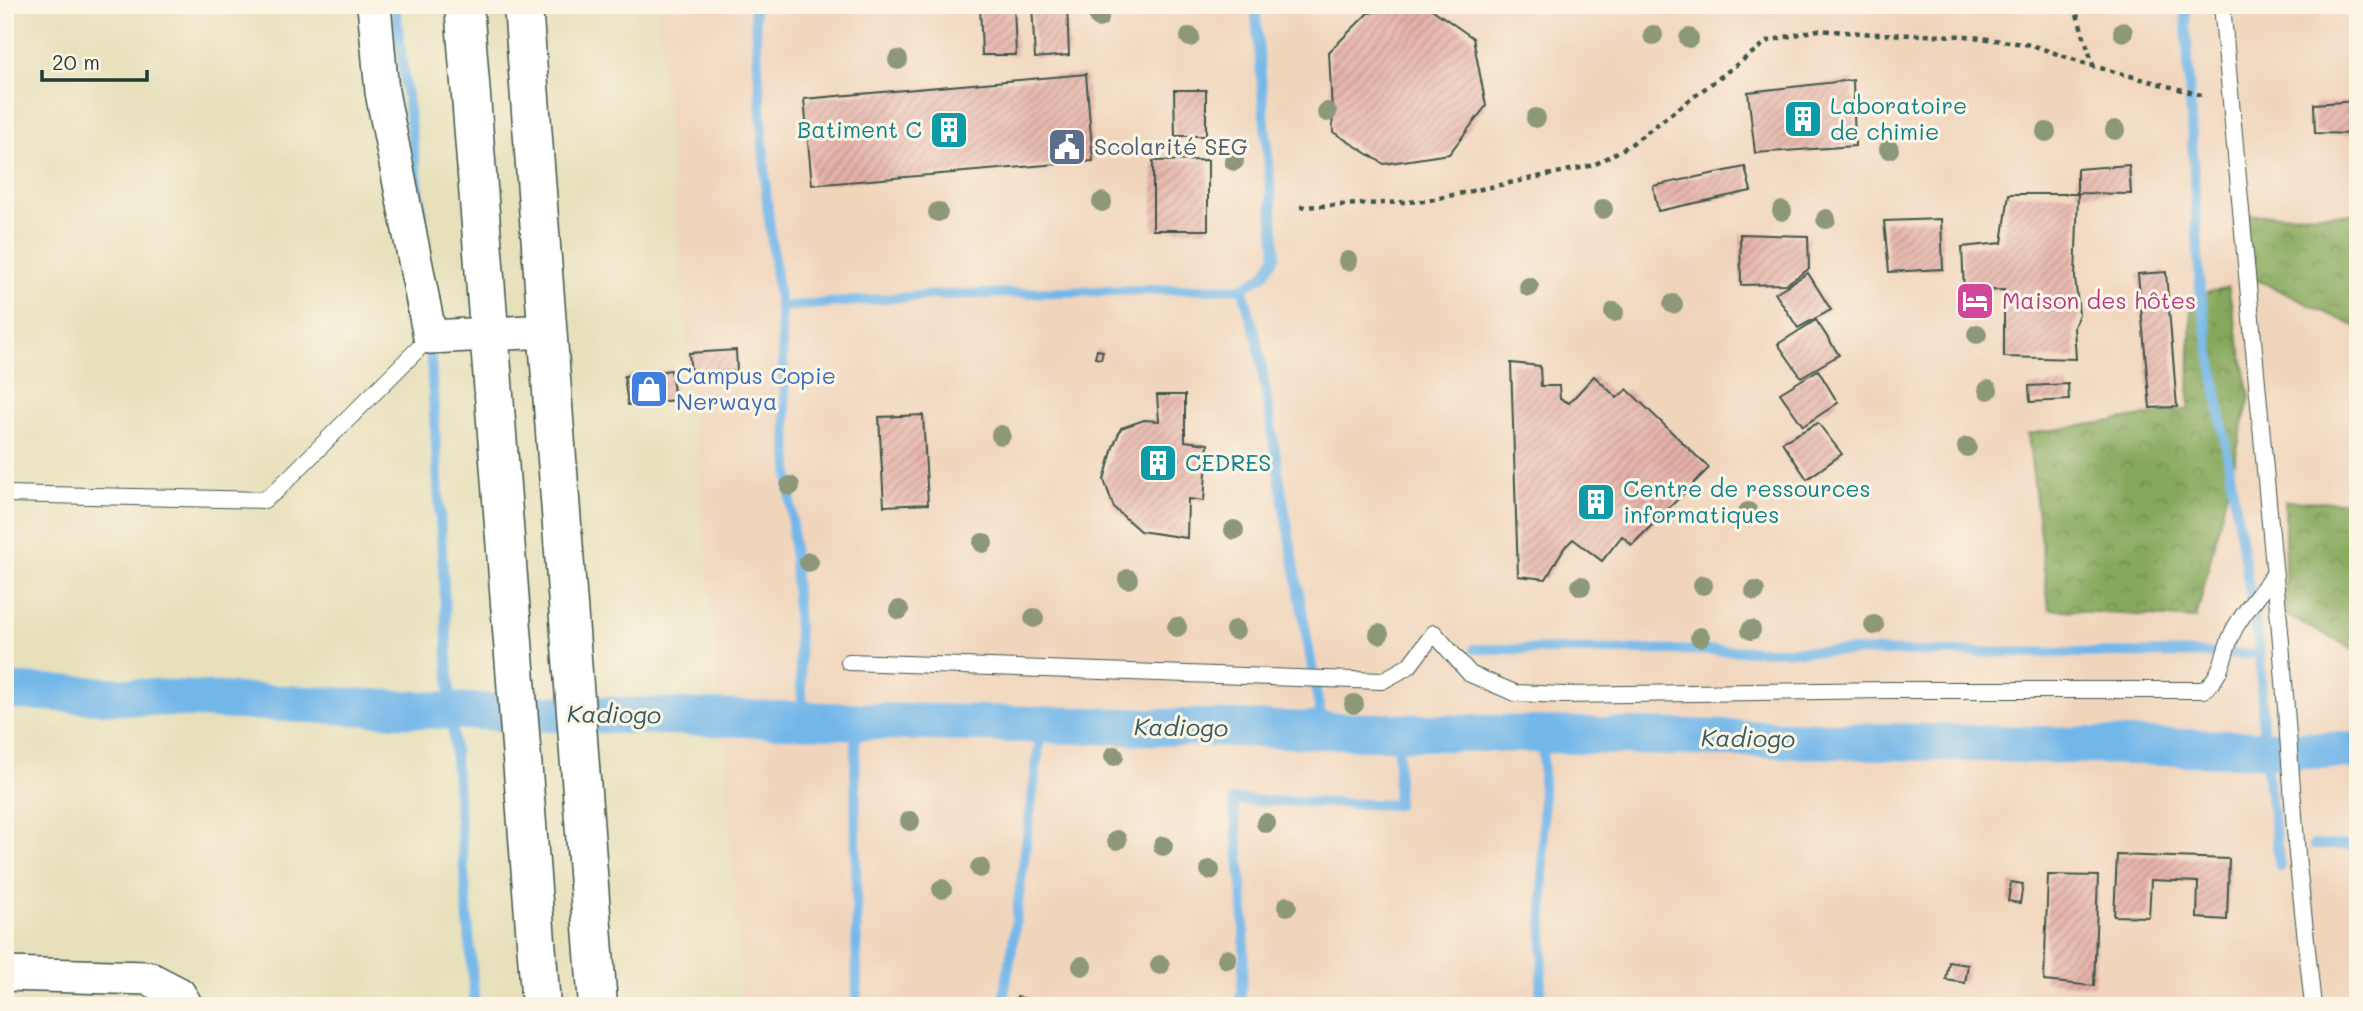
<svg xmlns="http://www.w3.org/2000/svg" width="2363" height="1011" font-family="Mali,sans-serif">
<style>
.built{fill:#f0d5bc}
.forest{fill:url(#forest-crowns);stroke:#527248;stroke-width:2}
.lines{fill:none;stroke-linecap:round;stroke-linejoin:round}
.stream{stroke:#73b7e9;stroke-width:10}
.canal{stroke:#73b7e9;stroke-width:37}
.building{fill:url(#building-hatch)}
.lane-casing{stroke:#3d5548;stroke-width:18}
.street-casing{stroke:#3d5548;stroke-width:36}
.primary-casing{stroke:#3d5548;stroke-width:41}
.path{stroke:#3d5548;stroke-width:4.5;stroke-dasharray:5 5;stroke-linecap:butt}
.lane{stroke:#fff;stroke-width:16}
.street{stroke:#fff;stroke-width:33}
.primary{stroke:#fff;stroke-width:38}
.tree{fill:#8c9878}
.labels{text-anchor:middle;stroke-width:6;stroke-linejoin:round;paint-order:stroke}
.culture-label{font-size:23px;fill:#0d838f;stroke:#fcf5e5;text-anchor:start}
.service-label{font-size:23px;fill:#4e5e75;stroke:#fcf5e5;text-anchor:start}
.hotel-label{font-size:23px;fill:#b23c85;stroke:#fcf5e5;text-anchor:start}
.shop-label{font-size:23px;fill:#366cbe;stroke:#fcf5e5;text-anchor:start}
.water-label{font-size:24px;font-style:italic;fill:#345c61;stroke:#fcf5e5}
</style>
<defs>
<pattern id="forest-crowns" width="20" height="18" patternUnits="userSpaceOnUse" patternTransform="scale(1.75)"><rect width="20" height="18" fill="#86a85c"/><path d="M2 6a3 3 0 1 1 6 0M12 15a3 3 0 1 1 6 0" fill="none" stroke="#6d8a4d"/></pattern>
<pattern id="building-hatch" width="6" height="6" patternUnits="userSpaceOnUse" patternTransform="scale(1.75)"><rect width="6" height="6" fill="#e5b1a8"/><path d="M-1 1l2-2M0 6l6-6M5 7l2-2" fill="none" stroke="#b9918a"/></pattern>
</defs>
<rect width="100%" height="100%" fill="#fcf5e5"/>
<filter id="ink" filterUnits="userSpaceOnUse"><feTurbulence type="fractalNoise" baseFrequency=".0143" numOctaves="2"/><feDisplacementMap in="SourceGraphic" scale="14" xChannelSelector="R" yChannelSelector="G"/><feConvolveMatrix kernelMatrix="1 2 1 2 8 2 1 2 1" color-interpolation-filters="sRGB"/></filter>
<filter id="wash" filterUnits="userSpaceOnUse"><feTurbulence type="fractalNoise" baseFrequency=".00686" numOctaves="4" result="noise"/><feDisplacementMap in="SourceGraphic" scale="28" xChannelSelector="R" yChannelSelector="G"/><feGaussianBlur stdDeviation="1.57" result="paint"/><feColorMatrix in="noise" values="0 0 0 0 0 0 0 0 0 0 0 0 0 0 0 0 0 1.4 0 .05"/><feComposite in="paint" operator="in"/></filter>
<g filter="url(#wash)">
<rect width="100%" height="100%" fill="#e7e0bb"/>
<polygon class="built" points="657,5 2358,5 2358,1006 742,1006 726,778"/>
<g class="forest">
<polygon points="2358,214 2358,328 2245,274 2245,215"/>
<polygon points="2228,287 2250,396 2196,619 2049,609 2028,434 2189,409 2191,297"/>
<polygon points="2285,501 2358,502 2358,651 2285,615"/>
</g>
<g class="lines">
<g class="stream">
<polyline points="395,5 422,214"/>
<polyline points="754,5 767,203 780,307 803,720"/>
<polyline points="2185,5 2200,290 2260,654 2264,749 2280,867"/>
<polyline points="1242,288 1258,343 1283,501 1323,730"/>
<polyline points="780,307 934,295 1242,288 1264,275 1276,255 1255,5"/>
<polyline points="430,342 451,711 475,1006"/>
<polyline points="1474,649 2260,654"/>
<polyline points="855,721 857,1006"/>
<polyline points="2314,845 2358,845"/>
<polyline points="1002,1006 1012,949 1042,724"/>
<path d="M 1239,1006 C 1251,939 1240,867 1233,800 L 1397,805 L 1399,731"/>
<polyline points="1539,1006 1543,955 1543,734"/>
</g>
<polyline class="canal" points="5,691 451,711 803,720 2358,751"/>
</g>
<g id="blocks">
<g class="building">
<polygon points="980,5 1014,5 1016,55 982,55"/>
<polygon points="1032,5 1067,5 1069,55 1035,58"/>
<polygon points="1415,5 1426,5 1473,38 1486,106 1449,154 1384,164 1333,132 1329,52 1368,13"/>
<polygon points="1086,74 1093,161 812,185 804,99"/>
<polygon points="1853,80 1855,146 1755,153 1748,92"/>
<polygon points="1174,90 1206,90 1206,136 1175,136"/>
<polygon points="2358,101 2358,134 2315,133 2314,104"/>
<polygon points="1208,160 1208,230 1153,230 1153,161"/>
<polygon points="2129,165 2131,194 2077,193 2077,169"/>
<polygon points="1745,167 1751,191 1658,211 1653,186"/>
<polygon points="2009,194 2078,194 2075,278 2079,314 2074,327 2076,359 2004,357 2004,290 1964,291 1962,247 2002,243"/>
<polygon points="1941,219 1943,269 1889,272 1884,221"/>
<polygon points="1740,234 1808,236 1809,269 1786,284 1741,285"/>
<polygon points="2166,272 2177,407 2150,408 2138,274"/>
<polygon points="1808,273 1831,310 1798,328 1775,293"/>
<polygon points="1816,320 1839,355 1801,377 1778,344"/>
<polygon points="736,350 737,371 691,374 689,353"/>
<polygon points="1097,350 1103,351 1101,359 1095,358"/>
<polygon points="1511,363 1540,366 1541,386 1559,386 1560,399 1569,403 1594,376 1617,398 1627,389 1709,468 1632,545 1622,536 1602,561 1573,539 1564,548 1546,579 1518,576"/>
<polygon points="671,370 675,400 628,405 624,376"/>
<polygon points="1818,370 1838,403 1803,426 1780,393"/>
<polygon points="2068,384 2069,400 2030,402 2029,386"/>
<polygon points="1157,395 1185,395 1185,441 1208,444 1204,501 1188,499 1187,538 1140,531 1114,508 1104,480 1113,447 1121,428 1144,420 1159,421"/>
<polygon points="923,415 928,504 884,506 879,417"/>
<polygon points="1818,423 1842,454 1807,479 1782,442"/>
<polygon points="2117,855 2229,859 2227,920 2197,918 2198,882 2151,880 2149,917 2114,916"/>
<polygon points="2048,875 2098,876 2094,986 2044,981"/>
<polygon points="2011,882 2023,884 2020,903 2008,901"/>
<polygon points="1949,962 1968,965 1965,983 1946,980"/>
<polygon points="1017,997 1056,1004 1056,1006 1015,1006"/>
</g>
</g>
</g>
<g filter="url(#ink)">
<use href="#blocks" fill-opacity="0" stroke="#3d5548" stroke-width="2"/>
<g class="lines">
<defs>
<g id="lane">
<polyline points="2222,5 2281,642 2297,855 2313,1006"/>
<polyline points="5,494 264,500 276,491 430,337"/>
<path d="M 849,662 L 1382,681 L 1409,666 L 1434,633 L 1470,674 L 1515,693 L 1564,695 L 1888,690 L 2203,690 C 2225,676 2223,647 2236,626 C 2247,608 2261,592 2273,576"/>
</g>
<g id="street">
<polyline points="374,5 382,92 430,337 547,331"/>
<polyline points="5,974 148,978 179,994 186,1006"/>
</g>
<g id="primary">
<polyline points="464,5 541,1006"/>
<polyline points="523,5 598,1006"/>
</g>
</defs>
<use href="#lane" class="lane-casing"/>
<use href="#street" class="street-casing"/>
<use href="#primary" class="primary-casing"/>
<g class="path">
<polyline points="2074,5 2093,65"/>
<polyline points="1300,207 1425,201 1594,165 1630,145 1768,41 1817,30 1875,34 1966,36 2031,45 2093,66 2205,96"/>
</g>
<use href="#lane" class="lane"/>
<use href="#street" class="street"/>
<use href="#primary" class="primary"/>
</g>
<g class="tree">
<circle cx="1099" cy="18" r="10"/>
<circle cx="2123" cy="32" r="10"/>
<circle cx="1653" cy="35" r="10"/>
<circle cx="1190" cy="37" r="10"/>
<circle cx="1689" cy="38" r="10"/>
<circle cx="898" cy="60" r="10"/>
<circle cx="1327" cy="112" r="10"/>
<circle cx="1536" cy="118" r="10"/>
<circle cx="2115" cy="130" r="10"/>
<circle cx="2046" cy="132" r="10"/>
<circle cx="1889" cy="149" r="10"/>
<circle cx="1234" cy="161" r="10"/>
<circle cx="1102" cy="202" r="10"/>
<circle cx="1603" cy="209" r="10"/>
<circle cx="1782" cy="211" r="10"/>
<circle cx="938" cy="212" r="10"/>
<circle cx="1826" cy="219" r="10"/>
<circle cx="1348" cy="261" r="10"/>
<circle cx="1529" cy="287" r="10"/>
<circle cx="1673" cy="304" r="10"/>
<circle cx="1614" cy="312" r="10"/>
<circle cx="1977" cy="334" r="10"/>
<circle cx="1988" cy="390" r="10"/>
<circle cx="1001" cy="435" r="10"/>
<circle cx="1967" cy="447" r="10"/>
<circle cx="790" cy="486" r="10"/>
<circle cx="1748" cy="512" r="10"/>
<circle cx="1234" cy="530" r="10"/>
<circle cx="983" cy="543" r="10"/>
<circle cx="809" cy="562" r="10"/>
<circle cx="1128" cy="579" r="10"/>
<circle cx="1703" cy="585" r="10"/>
<circle cx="1581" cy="586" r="10"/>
<circle cx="1755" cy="591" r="10"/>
<circle cx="899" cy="610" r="10"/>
<circle cx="1034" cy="618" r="10"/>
<circle cx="1874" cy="625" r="10"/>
<circle cx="1177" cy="627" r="10"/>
<circle cx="1235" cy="630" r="10"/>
<circle cx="1751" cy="630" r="10"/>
<circle cx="1379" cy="634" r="10"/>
<circle cx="1700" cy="637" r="10"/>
<circle cx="1354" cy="704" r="10"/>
<circle cx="1114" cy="756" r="10"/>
<circle cx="910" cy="821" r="10"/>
<circle cx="1266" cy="823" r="10"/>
<circle cx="1117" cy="840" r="10"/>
<circle cx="1163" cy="846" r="10"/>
<circle cx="980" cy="868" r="10"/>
<circle cx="1210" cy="870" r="10"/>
<circle cx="942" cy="889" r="10"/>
<circle cx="1287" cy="906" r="10"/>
<circle cx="1227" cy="959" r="10"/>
<circle cx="1160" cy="965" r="10"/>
<circle cx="1082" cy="966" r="10"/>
</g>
</g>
<defs>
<symbol id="building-square" viewBox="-11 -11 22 22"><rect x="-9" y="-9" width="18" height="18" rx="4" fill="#0f9aa8" stroke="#fcf5e5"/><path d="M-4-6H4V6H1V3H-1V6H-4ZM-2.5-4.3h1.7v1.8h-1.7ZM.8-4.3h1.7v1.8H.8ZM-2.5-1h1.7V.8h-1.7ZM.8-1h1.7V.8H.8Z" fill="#fff"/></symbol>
<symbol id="civic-square" viewBox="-11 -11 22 22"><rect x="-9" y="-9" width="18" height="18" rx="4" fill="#5c6f8a" stroke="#fcf5e5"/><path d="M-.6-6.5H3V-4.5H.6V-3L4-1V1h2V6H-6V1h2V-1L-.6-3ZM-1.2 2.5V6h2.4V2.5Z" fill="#fff"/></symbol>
<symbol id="hotel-square" viewBox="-11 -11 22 22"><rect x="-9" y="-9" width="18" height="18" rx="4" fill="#d1479c" stroke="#fcf5e5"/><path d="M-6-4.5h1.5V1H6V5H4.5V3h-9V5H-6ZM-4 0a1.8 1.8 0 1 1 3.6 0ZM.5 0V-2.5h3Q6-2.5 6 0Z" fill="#fff"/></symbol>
<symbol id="shop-square" viewBox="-11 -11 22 22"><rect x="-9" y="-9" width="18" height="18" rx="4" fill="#3f7fe0" stroke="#fcf5e5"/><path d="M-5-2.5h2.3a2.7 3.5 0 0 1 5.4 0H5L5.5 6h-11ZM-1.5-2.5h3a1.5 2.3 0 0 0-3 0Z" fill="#fff"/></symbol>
</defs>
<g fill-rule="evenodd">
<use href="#building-square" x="1781" y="97" width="44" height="44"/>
<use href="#building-square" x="927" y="108" width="44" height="44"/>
<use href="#civic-square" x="1045" y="125" width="44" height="44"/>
<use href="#hotel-square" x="1953" y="279" width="44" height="44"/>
<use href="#shop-square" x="627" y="367" width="44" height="44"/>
<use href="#building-square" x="1136" y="441" width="44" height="44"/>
<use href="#building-square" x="1574" y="480" width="44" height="44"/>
</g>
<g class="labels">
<g class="culture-label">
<text x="1830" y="114">Laboratoire<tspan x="1830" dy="26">de chimie</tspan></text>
<text x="922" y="138" text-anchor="end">Batiment C</text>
<text x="1185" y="471">CEDRES</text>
<text x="1623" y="497">Centre de ressources<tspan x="1623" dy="26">informatiques</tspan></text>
</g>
<g class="service-label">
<text x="1094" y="155">Scolarité SEG</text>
</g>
<g class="hotel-label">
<text x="2002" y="309">Maison des hôtes</text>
</g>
<g class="shop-label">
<text x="676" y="384">Campus Copie<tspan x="676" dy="26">Nerwaya</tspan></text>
</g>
<g class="water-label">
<text transform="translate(614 715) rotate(1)" y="8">Kadiogo</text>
<text transform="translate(1181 728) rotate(1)" y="8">Kadiogo</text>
<text transform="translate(1748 739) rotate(1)" y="8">Kadiogo</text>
</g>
</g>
<rect width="2363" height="1011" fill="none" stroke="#fcf5e5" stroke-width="28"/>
<path d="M42 70v10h105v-10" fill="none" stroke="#1f3d34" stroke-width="3.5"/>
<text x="52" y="70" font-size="21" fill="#1f3d34" stroke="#fcf5e5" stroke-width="5" paint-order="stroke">20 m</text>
</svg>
